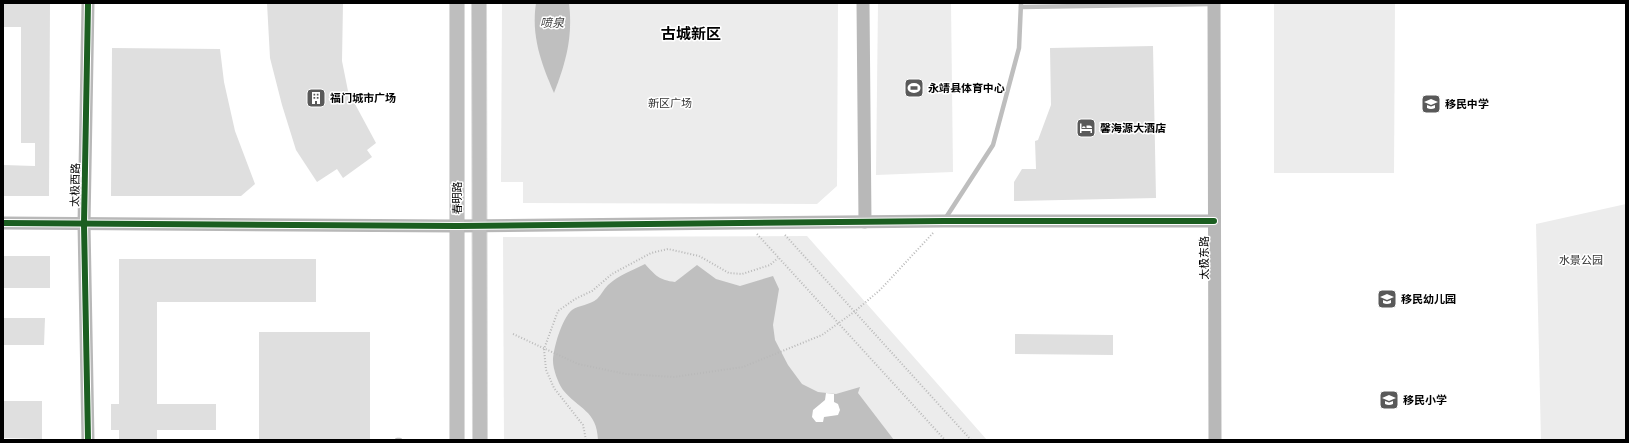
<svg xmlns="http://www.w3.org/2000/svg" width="1629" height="443" font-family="'Fira Sans Condensed','Noto Sans SC',sans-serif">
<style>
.green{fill:#ececec}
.water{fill:#bfbfbf}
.pier{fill:#fff}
.building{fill:#dfdfdf}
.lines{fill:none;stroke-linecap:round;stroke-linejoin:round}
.primary-casing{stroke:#dbdbdb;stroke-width:16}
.path{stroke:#b9b9b9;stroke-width:2;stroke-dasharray:1 2;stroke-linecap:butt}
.lane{stroke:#bebebe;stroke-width:4.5}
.secondary{stroke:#b8b8b8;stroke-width:13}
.primary{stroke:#bebebe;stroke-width:14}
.cycleway-casing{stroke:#fff;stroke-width:8}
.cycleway{stroke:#1b5e20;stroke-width:6}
.labels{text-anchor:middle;stroke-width:3;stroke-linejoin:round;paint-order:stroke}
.poi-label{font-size:11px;font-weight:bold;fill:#000;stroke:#fff;text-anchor:start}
.park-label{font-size:11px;fill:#333;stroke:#fff}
.street-label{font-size:11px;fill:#000;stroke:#fff}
.water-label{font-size:12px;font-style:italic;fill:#444;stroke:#fff}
.district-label{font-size:15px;font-weight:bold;fill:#000;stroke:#fff}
</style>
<rect width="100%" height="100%" fill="#fff"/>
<g class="green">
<polygon points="502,3 838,3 837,186 817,204 523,203 523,182 501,182"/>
<polygon points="878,3 951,3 953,172 876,175"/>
<polygon points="1274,3 1395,3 1394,173 1274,173"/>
<polygon points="1626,204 1626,440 1541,440 1536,224"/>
<polygon points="807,236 987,440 504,440 503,237"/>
</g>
<g class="water">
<path d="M 536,3 L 569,3 C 573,37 566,62 554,93 C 541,63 531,36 536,3 Z"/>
<path d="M 645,264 C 656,276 659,280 675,282 L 697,265 L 716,279 L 740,286 L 773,276 L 779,289 L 773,325 L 775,340 L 788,365 L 802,384 L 818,392 L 836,394 L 860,387 L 858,393 L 894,440 L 598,440 C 597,410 578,409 563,390 C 558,383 553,369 553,361 C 553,349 562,318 572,310 C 579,305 590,305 597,299 C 601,295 604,289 608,285 C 619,275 633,270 645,264 Z"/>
</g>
<polygon class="pier" points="826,393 834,394 834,402 838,404 840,410 838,415 824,417 823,422 816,422 812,417 813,410 825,400"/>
<g class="building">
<polygon points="21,3 50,3 49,196 3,196 3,165 35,166 35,143 21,143 21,27 3,27 3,4 21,4"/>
<polygon points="267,3 343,3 342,61 348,91 376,143 367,150 372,157 343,178 337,169 317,182 296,150 282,105 270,58"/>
<polygon points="1153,46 1156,198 1014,201 1014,182 1022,169 1036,169 1035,141 1038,140 1051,105 1050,48"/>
<polygon points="112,48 220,49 224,82 235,131 255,184 241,196 111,196"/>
<rect x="3" y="256" width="47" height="32"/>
<polygon points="119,259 316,259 316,302 157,302 157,404 216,404 216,430 157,430 157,440 119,440 119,430 111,430 111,404 119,404"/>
<polygon points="3,318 45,318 44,345 3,345"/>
<rect x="259" y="332" width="111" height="108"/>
<polygon points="1015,334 1113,335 1113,355 1015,354"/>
<polygon points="3,401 42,401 42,439 3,438"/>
</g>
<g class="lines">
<defs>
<g id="primary">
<polyline points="479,3 480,440"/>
<polyline points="457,440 457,3"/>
</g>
</defs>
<use href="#primary" class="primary-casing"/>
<g class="path">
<polyline points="757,234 945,440"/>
<polyline points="785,235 971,440"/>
<polyline points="513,334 578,364 626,374 674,377 743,367 822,335 854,312 880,290 933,233"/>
<polyline points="586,440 583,425 554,388 546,370 544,349 558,311 575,299 592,291 612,274 651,253 668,249 699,256 729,273 742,274 770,265 778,258"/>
</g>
<g class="lane">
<polyline points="1021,7 1212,4"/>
<polyline points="945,219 993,145 1019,48 1021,3"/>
<polyline points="397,440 400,440"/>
</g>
<g class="secondary">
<polyline points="863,3 865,222"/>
<polyline points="1214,3 1215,440"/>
<polyline points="3,223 457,226 944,221 1214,221"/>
<polyline points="88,440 84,224 88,3"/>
</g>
<use href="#primary" class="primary"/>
<defs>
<g id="cycleway">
<polyline points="3,223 457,226 944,221 1214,221"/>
<polyline points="88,440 84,224 88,3"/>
</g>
</defs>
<use href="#cycleway" class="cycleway-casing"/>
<use href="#cycleway" class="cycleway"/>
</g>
<defs>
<symbol id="stadium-square" viewBox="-11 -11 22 22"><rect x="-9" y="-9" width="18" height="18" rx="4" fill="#595959" stroke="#fff"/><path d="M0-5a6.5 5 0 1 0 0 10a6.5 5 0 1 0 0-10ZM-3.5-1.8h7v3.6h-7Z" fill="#fff"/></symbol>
<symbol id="building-square" viewBox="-11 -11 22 22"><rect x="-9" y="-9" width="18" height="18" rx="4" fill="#595959" stroke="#fff"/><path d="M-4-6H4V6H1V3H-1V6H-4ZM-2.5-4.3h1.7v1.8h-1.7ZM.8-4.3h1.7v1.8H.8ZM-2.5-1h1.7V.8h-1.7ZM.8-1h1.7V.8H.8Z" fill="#fff"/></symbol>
<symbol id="school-square" viewBox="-11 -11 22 22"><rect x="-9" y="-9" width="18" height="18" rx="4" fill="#595959" stroke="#fff"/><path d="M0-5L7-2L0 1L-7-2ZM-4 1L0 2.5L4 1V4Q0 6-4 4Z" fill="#fff"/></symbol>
<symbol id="hotel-square" viewBox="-11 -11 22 22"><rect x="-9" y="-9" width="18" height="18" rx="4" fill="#595959" stroke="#fff"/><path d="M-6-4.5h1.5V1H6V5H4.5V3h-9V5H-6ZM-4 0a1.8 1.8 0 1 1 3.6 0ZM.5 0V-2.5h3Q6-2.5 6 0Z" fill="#fff"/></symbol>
</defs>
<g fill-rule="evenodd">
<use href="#stadium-square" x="903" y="77" width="22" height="22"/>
<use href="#building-square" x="305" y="87" width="22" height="22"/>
<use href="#school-square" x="1420" y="93" width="22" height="22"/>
<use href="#hotel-square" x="1075" y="117" width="22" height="22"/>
<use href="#school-square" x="1376" y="288" width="22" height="22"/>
<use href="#school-square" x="1378" y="389" width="22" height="22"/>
</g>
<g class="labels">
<g class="poi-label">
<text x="928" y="92">永靖县体育中心</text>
<text x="330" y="102">福门城市广场</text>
<text x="1445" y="108">移民中学</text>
<text x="1100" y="132">馨海源大酒店</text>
<text x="1401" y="303">移民幼儿园</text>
<text x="1403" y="404">移民小学</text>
</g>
<g class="park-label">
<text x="670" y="107">新区广场</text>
<text x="1581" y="264">水景公园</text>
</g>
<g class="street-label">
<text transform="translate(75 185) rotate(-89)" y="4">太极西路</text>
<text transform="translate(457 198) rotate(-90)" y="4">春明路</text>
<text transform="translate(1204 258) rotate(-90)" y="4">太极东路</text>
</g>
<g class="water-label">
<text x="552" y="27">喷泉</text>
</g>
<g class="district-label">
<text x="691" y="39">古城新区</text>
</g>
</g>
<rect width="1629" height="443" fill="none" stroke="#000000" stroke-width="8"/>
</svg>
